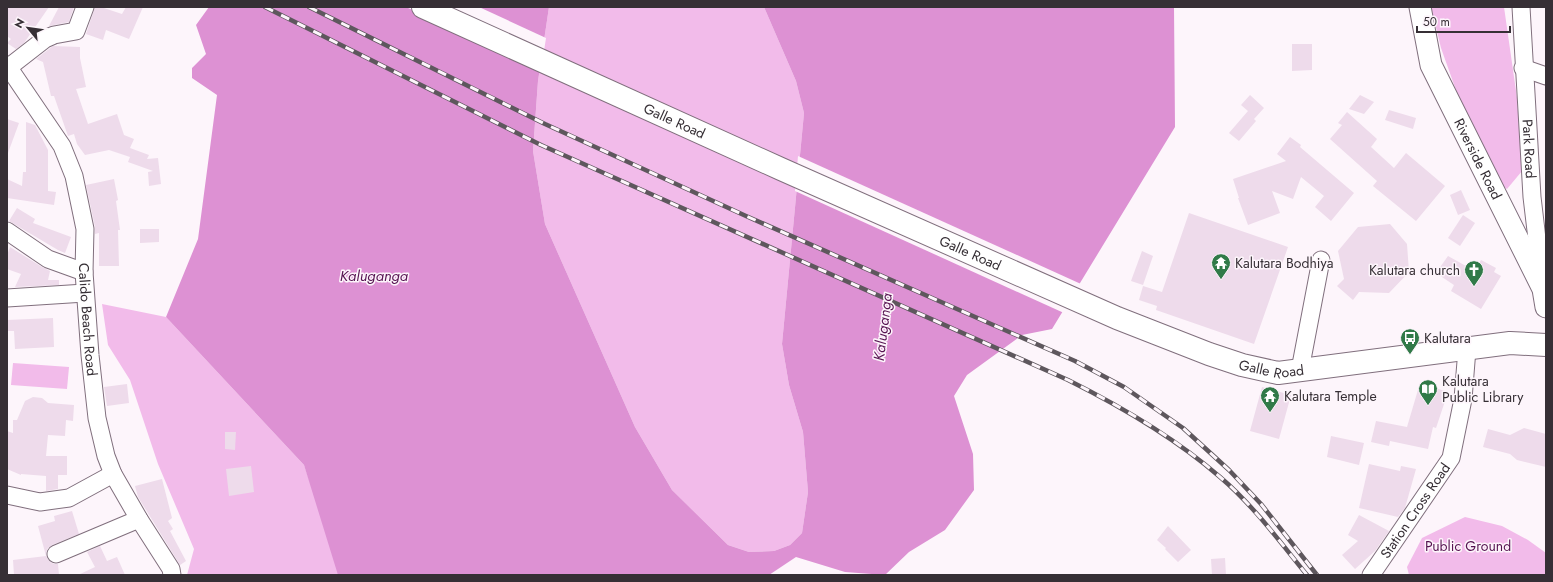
<svg xmlns="http://www.w3.org/2000/svg" width="1553" height="582" font-family="Jost,sans-serif">
<style>
.green{fill:#f2bbea}
.water{fill:#dd91d3}
.pier{fill:#fdf5fb}
.building{fill:#eedbeb}
.lines{fill:none;stroke-linecap:round;stroke-linejoin:round}
.minor-casing{stroke:#806f7d;stroke-width:19}
.major-casing{stroke:#806f7d;stroke-width:23}
.highway-casing{stroke:#806f7d;stroke-width:24}
.minor{stroke:#fff;stroke-width:17}
.major{stroke:#fff;stroke-width:21}
.highway{stroke:#fff;stroke-width:22}
.rail-casing{stroke:#5e575d;stroke-width:4.5}
.rail{stroke:#fdf5fb;stroke-width:3;stroke-dasharray:9;stroke-linecap:butt}
.labels{text-anchor:middle;stroke-width:3;stroke-linejoin:round;paint-order:stroke}
.street-label{font-size:14px;fill:#362f35;stroke:#fdf5fb}
.poi-label{font-size:14px;fill:#362f35;stroke:#fdf5fb;text-anchor:start}
.park-label{font-size:14px;fill:#551250;stroke:#fdf5fb}
.water-label{font-size:15px;font-style:italic;fill:#571452;stroke:#fdf5fb}
</style>
<rect width="100%" height="100%" fill="#fdf5fb"/>
<g class="green">
<polygon points="549,7 764,7 796,81 804,113 782,344 789,385 803,432 808,492 802,533 790,545 774,551 749,552 728,545 672,490 635,427 545,224 533,151 538,81"/>
<polygon points="1431,7 1504,7 1517,98 1522,171 1507,189 1491,178 1480,140 1457,93 1441,48"/>
<polygon points="102,304 166,317 304,465 342,575 187,575 194,549 158,464 130,380 108,345"/>
<polygon points="13,363 69,367 67,389 11,385"/>
<polygon points="1465,517 1502,526 1528,540 1546,553 1546,575 1409,575 1407,567 1422,538"/>
</g>
<polygon class="water" points="209,7 549,7 538,81 533,151 545,224 635,427 672,490 728,545 749,552 774,551 790,545 802,533 808,492 803,432 789,385 782,344 804,113 796,81 764,7 1174,7 1175,127 1052,329 1022,335 967,375 954,396 973,454 974,490 945,530 909,552 885,575 845,572 796,557 769,575 338,575 304,465 166,317 198,239 217,95 192,78 192,68 206,54 196,25"/>
<g class="pier">
<polygon points="406,7 479,7 546,38 541,70"/>
<polygon points="798,156 1081,284 1064,313 795,191"/>
</g>
<g class="building">
<polygon points="7,7 49,7 24,43 16,49 7,43 11,39 7,36"/>
<polygon points="59,7 74,7 69,22 49,26"/>
<polygon points="95,7 101,7 122,14 126,7 143,7 129,39 106,30 103,40 86,34"/>
<polygon points="1292,44 1312,44 1312,70 1292,71"/>
<polygon points="53,46 80,47 80,58 86,87 76,89 88,124 117,114 124,135 134,139 130,148 149,155 147,159 158,158 161,184 149,186 148,172 153,171 128,162 130,157 109,150 85,155 77,144 74,134 68,136 54,96 51,96 43,62 36,59"/>
<polygon points="1250,95 1264,108 1254,119 1256,121 1239,141 1229,133 1248,111 1241,105"/>
<polygon points="1360,95 1374,102 1364,114 1349,109"/>
<polygon points="1389,110 1416,118 1413,129 1385,120"/>
<polygon points="1347,112 1377,139 1371,147 1394,168 1406,153 1445,186 1416,221 1373,186 1377,181 1330,139 1342,125 1338,123"/>
<polygon points="7,119 19,123 8,153 7,153"/>
<polygon points="26,122 35,125 48,150 48,191 56,192 54,205 7,198 7,179 22,186 23,172 26,172"/>
<polygon points="1290,137 1301,145 1300,147 1354,193 1331,221 1315,207 1324,196 1301,177 1293,199 1272,191 1280,213 1248,225 1238,198 1239,198 1233,179 1286,161 1277,154"/>
<polygon points="114,179 118,200 116,201 120,230 118,230 119,266 99,266 99,233 95,234 95,227 86,185"/>
<polygon points="1461,190 1470,210 1458,215 1450,195"/>
<polygon points="17,208 35,219 33,223 71,237 65,253 58,250 9,221"/>
<polygon points="1189,213 1288,247 1254,344 1156,310 1157,306 1139,300 1143,286 1162,292"/>
<polygon points="1463,215 1475,223 1460,246 1448,238"/>
<polygon points="1390,224 1407,244 1409,272 1389,293 1359,292 1353,300 1337,286 1344,279 1338,251 1358,227"/>
<polygon points="140,229 159,229 159,242 140,243"/>
<polygon points="10,247 42,267 50,271 48,280 59,280 59,285 15,287 21,274 7,269 7,255"/>
<polygon points="1142,251 1153,256 1143,285 1131,281"/>
<polygon points="1448,256 1475,271 1481,260 1496,268 1494,272 1501,276 1481,309 1451,291 1454,285 1436,273"/>
<polygon points="53,318 54,347 15,349 14,331 7,331 7,320"/>
<polygon points="1420,383 1448,392 1436,428 1433,427 1428,449 1390,441 1389,446 1371,442 1376,421 1407,427"/>
<polygon points="127,384 129,403 107,406 104,387"/>
<polygon points="1262,387 1291,395 1279,439 1250,431"/>
<polygon points="33,397 42,398 48,403 74,405 73,421 66,420 65,436 48,435 46,456 67,456 67,475 58,475 58,489 46,491 46,476 21,474 21,475 7,469 7,431 13,433 13,420 17,420 25,401"/>
<polygon points="1524,428 1546,434 1546,467 1517,460 1510,454 1483,447 1488,429 1510,435"/>
<polygon points="225,432 236,432 235,450 225,449"/>
<polygon points="1331,436 1364,443 1359,465 1327,457"/>
<polygon points="1369,464 1400,471 1401,466 1416,469 1405,508 1398,517 1359,508"/>
<polygon points="251,466 254,492 229,496 226,469"/>
<polygon points="162,479 172,518 168,521 173,529 170,531 186,561 180,565 138,497 135,486"/>
<polygon points="72,511 79,534 52,545 48,548 46,552 47,558 50,562 54,564 58,564 59,575 14,575 13,560 46,556 38,526 55,521 54,516"/>
<polygon points="1359,515 1389,531 1375,551 1355,569 1342,555 1358,541 1348,535"/>
<polygon points="1168,526 1191,550 1178,562 1165,549 1166,548 1157,540"/>
<polygon points="100,546 107,561 117,557 125,575 78,575 95,567 87,552"/>
<polygon points="1225,558 1226,575 1212,575 1211,559"/>
</g>
<g class="lines">
<defs>
<g id="minor">
<path id="s1" d="M 1521,7 L 1532,197 L 1542,281"/>
<path id="s2" d="M 7,65 L 62,146 L 74,176 L 85,229 L 84,272 L 90,355 L 97,418 L 106,456 L 113,474 L 139,519 L 171,569 L 172,575"/>
<polyline points="9,67 45,39 54,35 76,31 85,7"/>
<polyline points="1523,68 1546,76"/>
<polyline points="7,231 48,259 84,272"/>
<polyline points="7,298 85,293"/>
<polyline points="1300,370 1321,260"/>
<polyline points="7,495 40,502 69,498 113,474"/>
<polyline points="56,554 139,519"/>
<path id="s3" d="M 1371,575 L 1451,458 L 1463,399 L 1467,349"/>
</g>
<g id="major">
<path id="s4" d="M 1420,7 L 1431,65 L 1543,289 L 1546,307"/>
</g>
<g id="highway">
<path id="s5" d="M 423,7 L 781,169 L 1117,318 L 1209,354 L 1242,365 L 1278,373 L 1510,343 L 1546,345"/>
</g>
</defs>
<use href="#minor" class="minor-casing"/>
<use href="#major" class="major-casing"/>
<use href="#highway" class="highway-casing"/>
<use href="#minor" class="minor"/>
<use href="#major" class="major"/>
<use href="#highway" class="highway"/>
<defs>
<g id="rail">
<path d="M 265,7 L 541,145 L 1068,380 C 1122,407 1174,437 1220,477 C 1253,505 1280,542 1307,575"/>
<polyline points="309,7 545,124 746,216 1075,361 1124,387 1183,428 1229,470 1261,504 1317,575"/>
</g>
</defs>
<use href="#rail" class="rail-casing"/>
<use href="#rail" class="rail"/>
</g>
<defs>
<symbol id="temple-pin" viewBox="-11 -11 22 30"><path d="M0 17L-7.5 6A9.5 9.5 0 1 1 7.5 6Z" fill="#307a48" stroke="#fdf5fb"/><path d="M0-6L5-2H3V0L6.5 2.5H4V6H1.5V3h-3V6H-4V2.5H-6.5L-3 0V-2H-5Z" fill="#fff"/></symbol>
<symbol id="church-pin" viewBox="-11 -11 22 30"><path d="M0 17L-7.5 6A9.5 9.5 0 1 1 7.5 6Z" fill="#307a48" stroke="#fdf5fb"/><path d="M-1.2-6h2.4v3.5h3.3v2.4h-3.3V6h-2.4V-.1h-3.3v-2.4h3.3Z" fill="#fff"/></symbol>
<symbol id="bus-pin" viewBox="-11 -11 22 30"><path d="M0 17L-7.5 6A9.5 9.5 0 1 1 7.5 6Z" fill="#307a48" stroke="#fdf5fb"/><path d="M-5-6H5V4H4V6H2V4H-2V6H-4V4H-5ZM-3.5-4V0h7V-4ZM-3.5 1.2v1.5H-2V1.2ZM2 1.2v1.5H3.5V1.2Z" fill="#fff"/></symbol>
<symbol id="library-pin" viewBox="-11 -11 22 30"><path d="M0 17L-7.5 6A9.5 9.5 0 1 1 7.5 6Z" fill="#307a48" stroke="#fdf5fb"/><path d="M-6-4Q-3-5.5-.7-3.5V5Q-3 3-6 4ZM6-4Q3-5.5 .7-3.5V5Q3 3 6 4Z" fill="#fff"/></symbol>
</defs>
<g fill-rule="evenodd">
<use href="#temple-pin" x="1210" y="252" width="22" height="30"/>
<use href="#church-pin" x="1463" y="259" width="22" height="30"/>
<use href="#bus-pin" x="1399" y="327" width="22" height="30"/>
<use href="#library-pin" x="1417" y="378" width="22" height="30"/>
<use href="#temple-pin" x="1259" y="385" width="22" height="30"/>
</g>
<g class="labels">
<g class="street-label">
<text dy="5" stroke="none"><textPath href="#s5" startOffset="276">Galle Road</textPath></text>
<text dy="5" stroke="none"><textPath href="#s1" startOffset="142">Park Road</textPath></text>
<text dy="5" stroke="none"><textPath href="#s4" startOffset="164">Riverside Road</textPath></text>
<text dy="5" stroke="none"><textPath href="#s5" startOffset="600">Galle Road</textPath></text>
<text dy="5" stroke="none"><textPath href="#s2" startOffset="275">Calido Beach Road</textPath></text>
<text dy="5" stroke="none"><textPath href="#s5" startOffset="924">Galle Road</textPath></text>
<text dy="5" stroke="none"><textPath href="#s3" startOffset="78">Station Cross Road</textPath></text>
</g>
<g class="poi-label">
<text x="1235" y="268">Kalutara Bodhiya</text>
<text x="1460" y="275" text-anchor="end">Kalutara church</text>
<text x="1424" y="343">Kalutara</text>
<text x="1442" y="386">Kalutara<tspan x="1442" dy="16">Public Library</tspan></text>
<text x="1284" y="401">Kalutara Temple</text>
</g>
<g class="park-label">
<text x="1468" y="551">Public Ground</text>
</g>
<g class="water-label">
<text x="374" y="281">Kaluganga</text>
<text transform="translate(883 327) rotate(-83)" y="5">Kaluganga</text>
</g>
</g>
<rect width="1553" height="582" fill="none" stroke="#362f35" stroke-width="16"/>
<g transform="translate(28 28) rotate(299)" stroke="#fdf5fb" stroke-width="3" paint-order="stroke">
<path d="M0-3L7 15L0 10L-7 15Z" fill="#362f35"/>
<text y="-6" font-size="11" font-weight="bold" text-anchor="middle" fill="#362f35">N</text>
</g>
<path d="M1417 26v6h93v-6" fill="none" stroke="#362f35" stroke-width="2"/>
<text x="1423" y="26" font-size="12" fill="#362f35" stroke="#fdf5fb" stroke-width="3" paint-order="stroke">50 m</text>
</svg>
